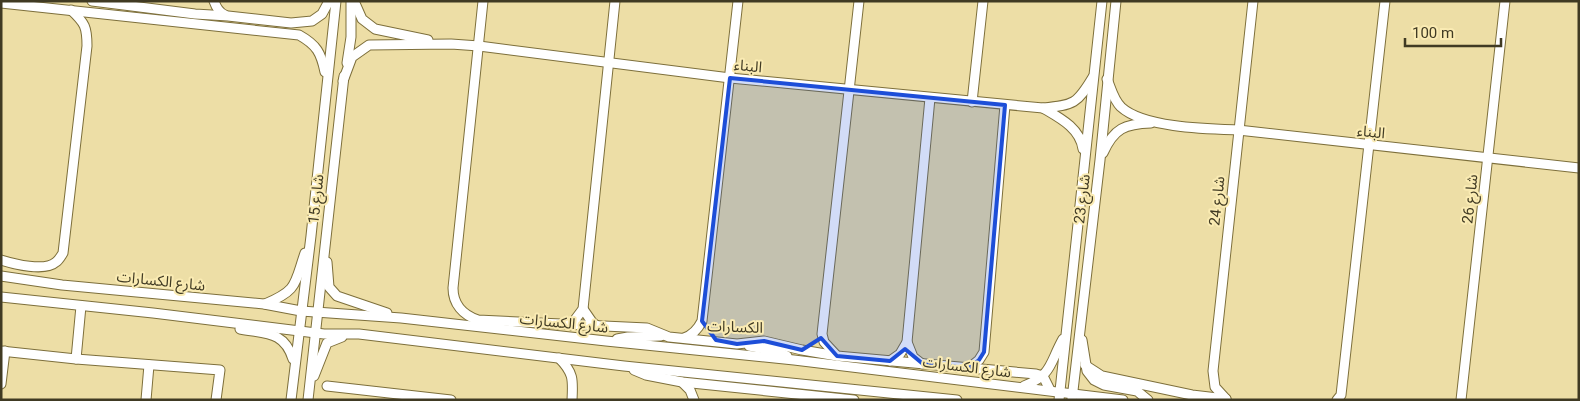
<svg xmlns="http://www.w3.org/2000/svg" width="1580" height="401" font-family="Roboto,'Noto Sans Arabic',sans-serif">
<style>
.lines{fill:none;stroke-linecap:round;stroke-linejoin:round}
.minor-casing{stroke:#7d6f3b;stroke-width:11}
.minor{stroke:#fff;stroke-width:9}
.marked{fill:#1d4ed8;fill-opacity:0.2;stroke:#1d4ed8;stroke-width:4;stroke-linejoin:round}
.labels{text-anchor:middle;stroke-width:4;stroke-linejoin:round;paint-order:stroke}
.street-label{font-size:15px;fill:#403a23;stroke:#faebb3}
</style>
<rect width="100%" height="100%" fill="#eddea6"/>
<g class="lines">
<defs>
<g id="minor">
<polyline points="92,1 195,14 228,16 291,23 312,21 322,14 329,1"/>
<path d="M 214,1 C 216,7 220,13 225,15"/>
<polyline points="354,1 362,19 375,29 428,40"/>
<path d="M 483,1 L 453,288 C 453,304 463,315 478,320 L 647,328 L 669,337 L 737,344 L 764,341 L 802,350 L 837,356 L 1036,374 L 1043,376 L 1050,390"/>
<path d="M 1,3 L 299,35 C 317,45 321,53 325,72"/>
<polyline points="347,63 351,37 351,1"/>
<path d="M 1107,79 C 1111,88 1113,99 1121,107 C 1144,128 1208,129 1238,130 L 1579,168"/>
<path d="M 343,81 L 352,57 L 369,45 L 451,44 L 479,46 L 730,78 L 1043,108 C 1074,105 1077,104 1093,77"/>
<polyline points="972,102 983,1"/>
<path d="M 1043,108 C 1060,118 1080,128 1083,149"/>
<path d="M 1103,153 C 1114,128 1125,124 1151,123"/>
<path d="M 1,260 C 14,264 45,272 56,262 C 59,260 61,256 63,253 L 87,46 C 87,27 85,23 71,10"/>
<polyline points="327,262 329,287 337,296 387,313"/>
<polyline points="1,276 62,285 264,304 301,311 401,318 606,341 794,360 1123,400"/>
<polyline points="1,297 153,313 324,334 359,334 624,366 957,400"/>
<path d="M 265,304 C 298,290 294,285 305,253"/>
<polyline points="583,309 592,322 597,326"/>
<polyline points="571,325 583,309 615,1"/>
<path d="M 240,329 C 266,334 284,331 293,359"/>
<path d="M 684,338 C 693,335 698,329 702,321 L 738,1"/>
<polyline points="617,339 628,337 661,336"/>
<polyline points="1082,340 1087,371 1094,380 1104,385 1137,391 1148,400"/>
<polyline points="907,342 913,357 922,364"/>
<polyline points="749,346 779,352 787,356"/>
<polyline points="1,351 76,359 220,370 216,400"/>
<polyline points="837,356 824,342 822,334 859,1"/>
<path d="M 559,358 C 574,373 573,380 572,400"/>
<polyline points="76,359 81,306"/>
<polyline points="890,361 900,354 907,342 930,98"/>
<polyline points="1085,365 1102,376 1192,395 1226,399"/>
<polyline points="969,368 979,360 984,352 1005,105"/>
<polyline points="634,370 646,375 682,382 854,400"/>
<polyline points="314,376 327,343 342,337"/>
<polyline points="682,382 690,390 694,400"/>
<polyline points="1,384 5,351"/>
<polyline points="327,386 451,400"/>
<path d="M 1024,386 C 1053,374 1049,364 1063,339"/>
<polyline points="1072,399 1100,160 1116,1"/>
<polyline points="1226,399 1215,387 1213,371 1253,1"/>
<polyline points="146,400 149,365"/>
<polyline points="291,400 311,236 336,1"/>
<polyline points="308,400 344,76"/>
<polyline points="1059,400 1102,1"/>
<polyline points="1337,400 1341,395 1385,1"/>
<polyline points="1461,400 1505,1"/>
</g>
</defs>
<use href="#minor" class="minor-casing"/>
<use href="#minor" class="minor"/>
</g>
<path class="marked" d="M 730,78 L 1005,105 L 984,352 L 979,360 L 969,368 L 923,364 L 905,349 L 890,361 L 837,356 L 821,338 L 802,350 L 764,341 L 737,344 L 716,340 L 702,321 Z"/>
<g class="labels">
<g class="street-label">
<text transform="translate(748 66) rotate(6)" y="5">البناء</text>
<text transform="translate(1371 132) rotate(6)" y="5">البناء</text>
<text transform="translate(316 199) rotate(-84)" y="5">شارع 15</text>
<text transform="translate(1082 199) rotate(-83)" y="5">شارع 23</text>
<text transform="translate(1470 199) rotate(-84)" y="5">شارع 26</text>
<text transform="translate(1217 201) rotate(-84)" y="5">شارع 24</text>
<text transform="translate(161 281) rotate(6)" y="5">شارع الكسارات</text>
<text transform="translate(564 323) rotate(6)" y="5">شارع الكسارات</text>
<text transform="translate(735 327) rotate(2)" y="5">الكسارات</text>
<text transform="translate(967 367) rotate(7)" y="5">شارع الكسارات</text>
</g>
</g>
<rect width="1580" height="401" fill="none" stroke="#403a23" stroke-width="5"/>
<path d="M1405 38v8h96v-8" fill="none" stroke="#403a23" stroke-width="2.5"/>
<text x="1412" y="38" font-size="15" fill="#403a23" stroke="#faebb3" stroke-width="4" paint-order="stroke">100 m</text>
</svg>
